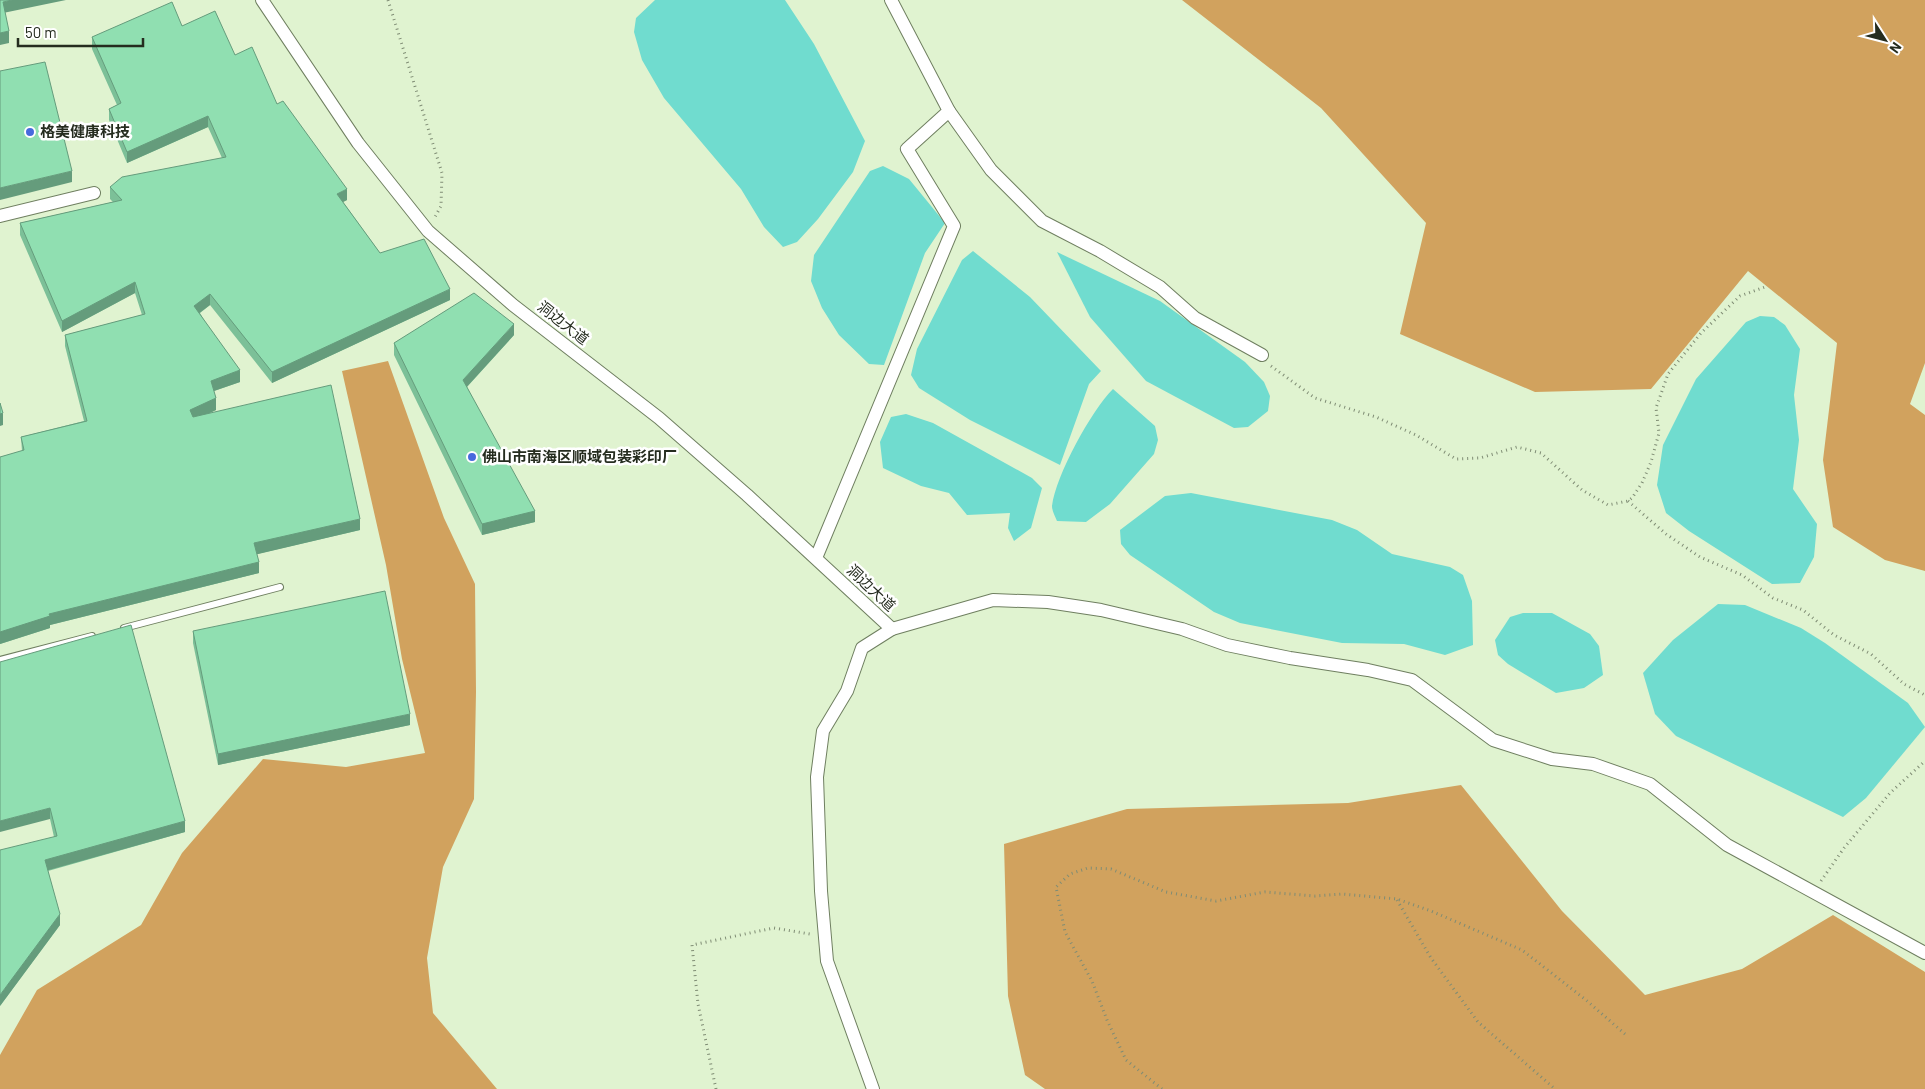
<svg xmlns="http://www.w3.org/2000/svg" width="1925" height="1089" font-family="Barlow,'Noto Sans SC',sans-serif">
<style>
.forest{fill:#d1a25e}
.water{fill:#70dccf}
.lines{fill:none;stroke-linecap:round;stroke-linejoin:round}
.service-casing{stroke:#6f7f60;stroke-width:8}
.minor-casing{stroke:#6f7f60;stroke-width:14}
.path{stroke:#7f8c74;stroke-width:3;stroke-dasharray:1 4;stroke-linecap:butt}
.service{stroke:#fff;stroke-width:6}
.minor{stroke:#fff;stroke-width:12}
.wall{fill:#7cc098}
.shaded-wall{fill:#659c7c}
.building{fill:#90dfb1;stroke:#659c7c}
.poi-dot{fill:#476add;stroke:#fff;stroke-width:2}
.labels{text-anchor:middle;stroke-width:5;stroke-linejoin:round;paint-order:stroke}
.poi-label{font-size:15px;font-weight:bold;fill:#252c1f;stroke:#fff;text-anchor:start}
.street-label{font-size:15px;fill:#252c1f;stroke:#fff}
</style>
<rect width="100%" height="100%" fill="#e0f3d0"/>
<g class="forest">
<polygon points="1182,0 1925,0 1925,363 1910,404 1925,415 1925,571 1885,560 1833,527 1823,460 1837,343 1748,271 1651,389 1535,392 1400,334 1426,223 1321,108"/>
<polygon points="388,361 444,518 475,584 476,692 474,799 443,867 427,958 433,1013 497,1089 0,1089 0,1055 37,990 141,925 182,853 263,759 346,767 425,753 402,659 386,565 342,371"/>
<polygon points="1461,785 1562,911 1645,995 1742,969 1833,915 1925,972 1925,1089 1045,1089 1025,1075 1008,996 1004,844 1127,809 1348,803"/>
</g>
<g class="water">
<polygon points="655,0 785,0 814,44 865,141 853,172 818,219 797,242 783,247 764,227 741,189 664,98 642,60 634,32 636,18"/>
<polygon points="883,166 909,179 945,223 925,253 884,365 869,364 839,335 822,308 811,281 814,255 870,171"/>
<polygon points="973,251 1030,297 1101,371 1089,384 1060,465 970,420 919,388 911,375 917,349 962,260"/>
<polygon points="1057,252 1160,301 1245,362 1264,382 1270,396 1268,411 1248,427 1234,428 1146,381 1090,317"/>
<polygon points="1760,316 1774,317 1785,325 1800,349 1794,395 1799,440 1793,489 1817,524 1814,557 1800,583 1772,584 1689,531 1666,513 1657,485 1663,445 1696,379 1746,322"/>
<path d="M 1113,389 L 1155,426 L 1158,440 L 1154,454 L 1110,504 L 1086,522 L 1057,521 C 1055,516 1052,511 1052,506 C 1056,475 1091,411 1113,389 Z"/>
<polygon points="906,414 933,423 1032,478 1042,488 1031,528 1014,541 1008,528 1010,513 967,515 949,493 921,486 883,468 880,442 891,417"/>
<polygon points="1191,493 1332,520 1357,530 1392,554 1450,567 1463,575 1472,601 1473,645 1445,655 1404,644 1342,643 1240,623 1214,612 1130,555 1121,544 1120,530 1165,496"/>
<polygon points="1718,604 1745,605 1801,628 1825,643 1908,703 1925,727 1866,798 1843,817 1676,736 1655,714 1643,673 1673,640"/>
<polygon points="1523,613 1552,613 1590,634 1599,646 1603,675 1584,688 1556,693 1508,664 1498,655 1495,640 1510,617"/>
</g>
<g class="lines">
<defs>
<g id="service">
<polyline points="124,628 280,587"/>
<polyline points="0,660 92,636"/>
</g>
<g id="minor">
<polyline points="262,0 358,143 428,231 513,305 659,418 747,495 892,629"/>
<polyline points="949,111 991,170 1042,221 1100,251 1160,287 1195,318 1262,355"/>
<polyline points="0,216 94,193"/>
<polyline points="816,558 954,226 907,149 949,111 891,0"/>
<polyline points="873,1089 827,961 821,891 817,777 823,731 847,691 862,648 892,629 993,600 1048,602 1101,610 1182,629 1227,645 1290,658 1368,670 1412,680 1493,740 1552,759 1593,764 1650,784 1727,845 1925,953"/>
</g>
</defs>
<use href="#service" class="service-casing"/>
<use href="#minor" class="minor-casing"/>
<g class="path">
<polyline points="388,0 442,173 441,206 435,217"/>
<polyline points="1271,366 1315,398 1376,417 1416,435 1456,459 1480,458 1517,447 1541,453 1582,490 1608,505 1628,501 1632,498 1642,483 1651,462 1659,433 1656,408 1668,374 1701,333 1740,296 1765,287"/>
<polyline points="1628,501 1666,534 1700,557 1742,575 1773,598 1803,610 1834,635 1871,654 1904,684 1925,695"/>
<polyline points="1821,881 1844,848 1890,793 1925,761"/>
<polyline points="1397,900 1431,958 1478,1022 1555,1089"/>
<polyline points="716,1089 698,1004 692,945 774,928 810,934"/>
<polyline points="1162,1089 1126,1060 1107,1020 1092,981 1065,932 1056,887 1070,874 1088,868 1111,869 1166,892 1216,901 1265,892 1315,896 1342,894 1397,899 1431,911 1522,950 1586,1000 1625,1034"/>
</g>
<use href="#service" class="service"/>
<use href="#minor" class="minor"/>
</g>
<g class="wall">
<polygon points="182,26 235,55 277,104 347,200 343,202 380,253 450,300 272,383 210,305 200,313 240,382 214,391 216,410 210,413 360,530 257,554 259,573 50,625 50,628 0,644 0,457 22,451 21,437 84,421 65,346 65,335 142,315 135,293 62,332 20,235 20,223 113,202 110,199 110,187 222,158 208,127 127,163 109,120 109,109 117,105 92,49 92,37"/>
<polygon points="514,335 467,387 535,522 482,535 394,355 394,343"/>
<polygon points="193,631 410,725 218,765 193,643"/>
<polygon points="0,662 185,832 48,871 60,925 0,1006 54,837 50,819"/>
</g>
<g class="shaded-wall">
<polygon points="12,0 66,0 3,13 3,2"/>
<polygon points="9,31 9,43 0,45 0,33"/>
<polygon points="208,116 208,127 127,163 127,152"/>
<polygon points="72,171 72,182 0,200 0,188"/>
<polygon points="347,189 347,200 337,205 337,194"/>
<polygon points="135,282 135,293 62,332 62,321"/>
<polygon points="450,289 450,300 272,383 272,372"/>
<polygon points="210,294 210,305 194,317 194,306"/>
<polygon points="514,324 514,335 463,391 463,380"/>
<polygon points="240,370 240,382 211,392 211,381"/>
<polygon points="216,398 216,410 190,422 190,410"/>
<polygon points="3,413 3,425 0,426 0,414"/>
<polygon points="535,511 535,522 482,535 482,524"/>
<polygon points="360,519 360,530 254,555 254,543"/>
<polygon points="259,562 259,573 50,625 50,628 0,644 0,632 49,614"/>
<polygon points="410,714 410,725 218,765 218,754"/>
<polygon points="50,808 50,819 0,832 0,821"/>
<polygon points="185,821 185,832 45,871 45,860"/>
<polygon points="60,914 60,925 0,1006 0,995"/>
</g>
<g class="building">
<polygon points="0,0 12,0 3,2 9,31 0,33"/>
<polygon points="172,2 182,26 215,11 235,55 252,47 277,104 283,101 347,189 337,194 380,253 424,239 450,289 272,372 210,294 194,306 240,370 211,381 216,398 190,410 193,417 331,385 360,519 254,543 259,562 49,614 50,616 0,632 0,457 24,450 21,437 87,421 65,335 145,314 135,282 62,321 20,223 122,200 110,187 122,177 226,157 208,116 127,152 109,109 121,103 92,37"/>
<polygon points="45,62 72,171 0,188 0,71"/>
<polygon points="474,293 514,324 463,380 535,511 482,524 394,343"/>
<polygon points="0,403 3,413 0,414"/>
<polygon points="385,591 410,714 218,754 193,631"/>
<polygon points="131,625 185,821 45,860 60,914 0,995 0,850 57,836 50,808 0,821 0,662"/>
</g>
<g class="poi-dot">
<circle cx="30" cy="132" r="5"/>
<circle cx="472" cy="457" r="5"/>
</g>
<g class="labels">
<g class="poi-label">
<text x="40" y="137">格美健康科技</text>
<text x="482" y="462">佛山市南海区顺域包装彩印厂</text>
</g>
<g class="street-label">
<text transform="translate(563 323) rotate(38)" y="5">洞边大道</text>
<text transform="translate(871 588) rotate(43)" y="5">洞边大道</text>
</g>
</g>
<g transform="translate(1885 40) rotate(126)" stroke="#ffffff" stroke-width="4" paint-order="stroke">
<path d="M0-4L9 19L0 12L-9 19Z" fill="#252c1f"/>
<text y="-8" font-size="14" font-weight="bold" text-anchor="middle" fill="#252c1f">N</text>
</g>
<path d="M18 38v8h125v-8" fill="none" stroke="#252c1f" stroke-width="2.5"/>
<text x="25" y="38" font-size="15" fill="#252c1f" stroke="#ffffff" stroke-width="4" paint-order="stroke">50 m</text>
</svg>
